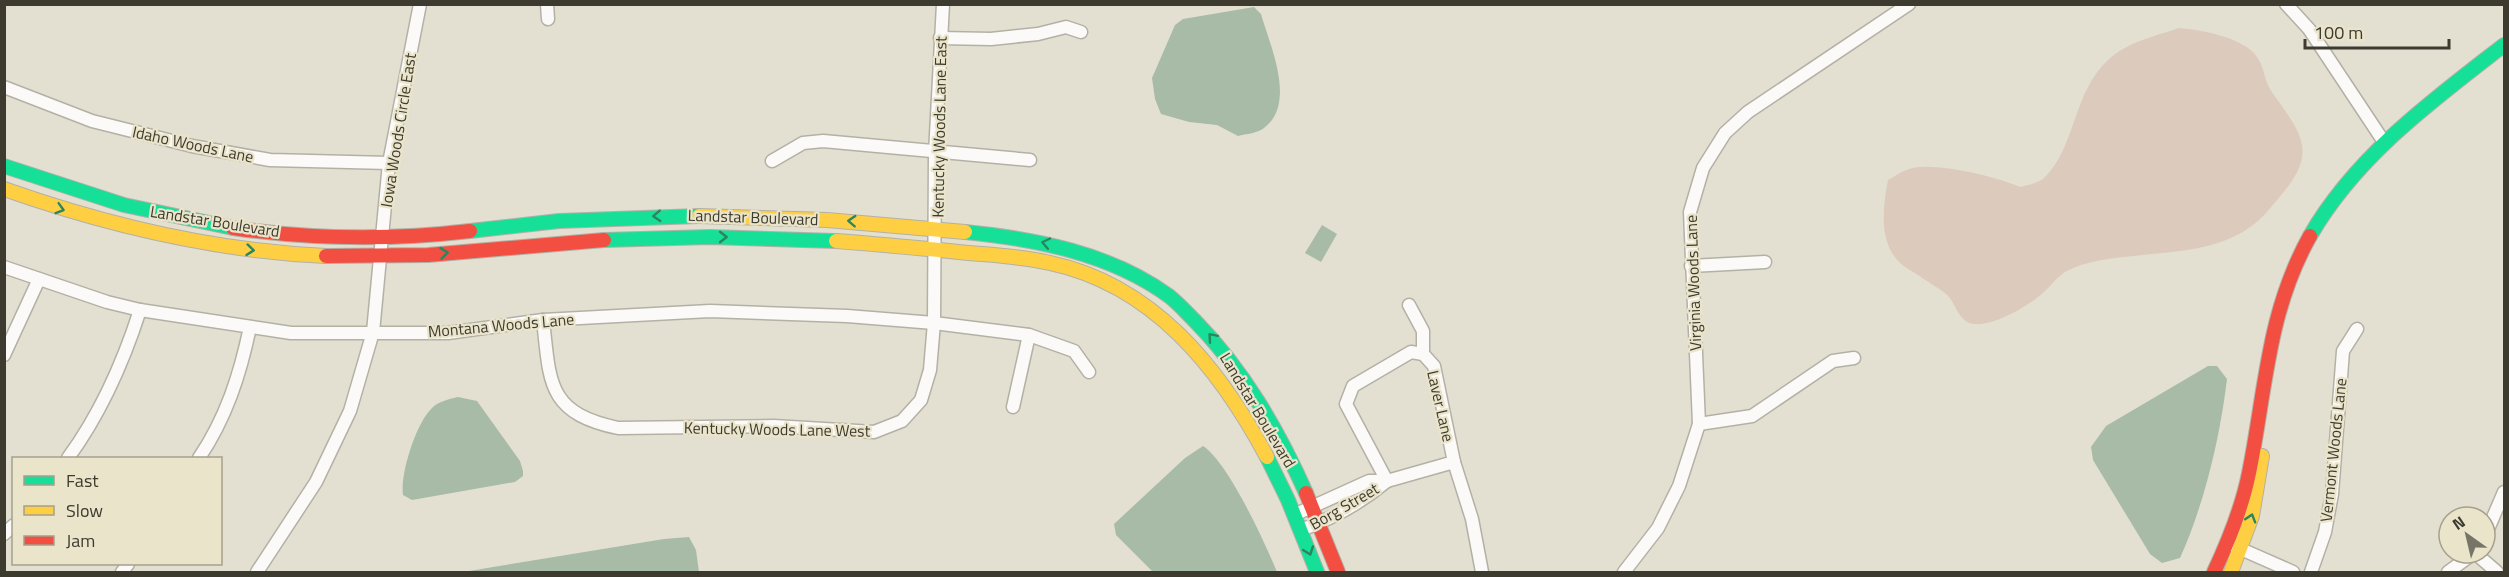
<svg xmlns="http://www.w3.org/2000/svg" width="2509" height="577" font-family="'Titillium Web',sans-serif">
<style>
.green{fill:#dccbbd}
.water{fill:#a8bba7}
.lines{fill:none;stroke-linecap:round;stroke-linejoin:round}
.street-casing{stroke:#b3b1a6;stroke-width:15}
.fast-casing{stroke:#b3b1a6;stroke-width:16}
.slow-casing{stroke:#b3b1a6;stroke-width:16}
.jam-casing{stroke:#b3b1a6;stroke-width:16}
.street{stroke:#fbfaf8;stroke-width:12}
.fast{stroke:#16e098;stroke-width:14}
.slow{stroke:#ffcf43;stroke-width:14}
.jam{stroke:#f24e42;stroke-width:14}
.oneway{stroke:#2b855f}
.labels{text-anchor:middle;stroke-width:4.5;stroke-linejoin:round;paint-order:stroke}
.street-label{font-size:16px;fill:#3d3b30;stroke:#eae4ca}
</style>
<rect width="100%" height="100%" fill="#e3e0d1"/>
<path class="green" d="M 2179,28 C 2202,30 2250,38 2260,62 C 2266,75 2264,81 2274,95 C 2301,133 2318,152 2282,194 C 2274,203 2267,213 2258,221 C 2221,253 2170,251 2124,257 C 2106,259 2083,262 2067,271 C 2057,276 2052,285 2044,292 C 2030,305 1995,326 1975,324 C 1959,323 1957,306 1948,296 C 1940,288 1927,282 1918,275 C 1912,271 1904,267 1899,262 C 1878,240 1883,206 1888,180 C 1895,176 1902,171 1909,169 C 1933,161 1997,177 2020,187 C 2027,185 2040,183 2045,177 C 2076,146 2073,92 2108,60 C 2127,42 2156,36 2179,28 Z"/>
<g class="water">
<path d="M 1254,7 L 1261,14 C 1270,46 1297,103 1264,128 C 1258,133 1246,134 1238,136 L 1217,125 L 1189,122 L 1161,114 L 1155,99 L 1152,78 L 1175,25 L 1183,19 Z"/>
<polygon points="1322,225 1337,234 1321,262 1305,253"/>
<path d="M 2208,366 L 2217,366 L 2227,379 C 2220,438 2204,505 2180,558 L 2162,563 L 2150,554 L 2093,460 L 2091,447 L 2106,426 Z"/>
<path d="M 458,397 L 477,401 L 520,461 L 523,471 L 523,476 L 515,482 L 412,500 L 403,495 C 400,474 416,423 432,408 C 439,401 450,399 458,397 Z"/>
<path d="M 1203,446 C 1228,462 1265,543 1277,572 L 1153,572 L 1116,535 L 1114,524 L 1185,458 Z"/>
<polygon points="689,537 696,550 699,572 463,572 664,539"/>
</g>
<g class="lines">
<defs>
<g id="street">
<polyline points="547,4 548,19"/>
<polyline points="2286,4 2309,29 2384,142"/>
<polyline points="940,38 991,39 1038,34 1066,27 1081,32"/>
<polyline points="4,87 92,121 192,146 270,160 389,163"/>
<polyline points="772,161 803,143 823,141 1030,160"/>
<polyline points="1691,266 1765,262"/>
<polyline points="4,267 107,302 140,310 291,333 448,333 543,320 710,311 847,316 934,323 1029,335 1074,351 1089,372"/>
<polyline points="1409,305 1423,331 1423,354"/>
<path d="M 543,320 C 550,383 547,413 618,428 L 774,426 L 874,432 L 902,421 L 921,400 L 930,370 L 934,323 L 935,153 L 943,4"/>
<polyline points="4,355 39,279"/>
<polyline points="1013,407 1029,335"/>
<polyline points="1699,424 1752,416 1833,361 1854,358"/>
<path d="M 68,458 C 101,413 123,363 140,310"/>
<path d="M 199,458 C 226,418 240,375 250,327"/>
<polyline points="1387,481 1346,404 1353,386 1411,352 1423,354 1434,366 1454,462 1472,519 1482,572"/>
<polyline points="1294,515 1369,481 1387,481 1454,462"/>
<path d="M 1301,530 C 1331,519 1362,502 1387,481"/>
<polyline points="4,534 14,525"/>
<polyline points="2485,536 2504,492"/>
<polyline points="2234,546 2293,572"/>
<polyline points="2475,553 2497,572"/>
<polyline points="122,572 128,564"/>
<polyline points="257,572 316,482 350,411 373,332 389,163 420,4"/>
<polyline points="1624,572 1658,528 1679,486 1699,424 1690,212 1703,168 1725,133 1748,112 1909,4"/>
<polyline points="2311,572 2325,532 2332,494 2343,351 2357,329"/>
<polyline points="2448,572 2474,553"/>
</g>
<g id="fast">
<polyline points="4,166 124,205 233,228"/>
<polyline points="470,231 559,221 699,216"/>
<path d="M 965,232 C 1035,239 1110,253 1169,296 C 1178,303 1187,313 1195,321 C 1244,371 1278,430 1306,493"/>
<path d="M 2310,236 C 2356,156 2433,100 2504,45"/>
<polyline points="604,240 710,237 836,241"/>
<polyline points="1267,457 1288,500 1317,572"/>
</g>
<g id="slow">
<path d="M 4,189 C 109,226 214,251 326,256"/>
<polyline points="699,216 827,220 965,232"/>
<path d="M 836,241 C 877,244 918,248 959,252 C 989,255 1020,256 1050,263 C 1153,285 1219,367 1267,457"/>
<polyline points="2231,572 2252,516 2262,456"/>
</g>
<g id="jam">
<path d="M 233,228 C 310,239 393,240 470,231"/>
<polyline points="326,256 428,255 604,240"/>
<polyline points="1306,493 1338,572"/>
<path d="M 2214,572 C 2229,540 2242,508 2249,473 C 2266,389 2267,313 2310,236"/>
</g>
</defs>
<use href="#street" class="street-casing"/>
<use href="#fast" class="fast-casing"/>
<use href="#slow" class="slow-casing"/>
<use href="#jam" class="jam-casing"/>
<use href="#street" class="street"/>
<use href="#fast" class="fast"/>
<use href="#slow" class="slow"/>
<use href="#jam" class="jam"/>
</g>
<defs><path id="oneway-chevron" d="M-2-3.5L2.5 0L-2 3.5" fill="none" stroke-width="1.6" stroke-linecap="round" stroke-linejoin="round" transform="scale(1.5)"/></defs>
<g class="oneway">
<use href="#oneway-chevron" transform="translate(60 209) rotate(16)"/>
<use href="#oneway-chevron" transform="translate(657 216) rotate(177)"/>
<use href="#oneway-chevron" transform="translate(852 221) rotate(-177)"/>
<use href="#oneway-chevron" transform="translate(723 237)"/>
<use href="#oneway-chevron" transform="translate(1046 243) rotate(-168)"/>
<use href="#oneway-chevron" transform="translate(250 250) rotate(6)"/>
<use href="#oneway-chevron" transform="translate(444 253) rotate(-6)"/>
<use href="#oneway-chevron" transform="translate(1212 337) rotate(-131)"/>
<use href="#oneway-chevron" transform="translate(2251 518) rotate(-73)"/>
<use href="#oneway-chevron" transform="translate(1309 551) rotate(70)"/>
</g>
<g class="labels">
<g class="street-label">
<text transform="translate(939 127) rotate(-89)" y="6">Kentucky Woods Lane East</text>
<text transform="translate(398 130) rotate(-81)" y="6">Iowa Woods Circle East</text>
<text transform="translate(193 144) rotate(12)" y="6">Idaho Woods Lane</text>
<text transform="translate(753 217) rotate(2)" y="6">Landstar Boulevard</text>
<text transform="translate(215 221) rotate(9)" y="6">Landstar Boulevard</text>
<text transform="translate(1693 283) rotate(-92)" y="6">Virginia Woods Lane</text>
<text transform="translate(501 325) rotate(-5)" y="6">Montana Woods Lane</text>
<text transform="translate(1441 406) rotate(77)" y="6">Laver Lane</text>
<text transform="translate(1258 410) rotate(59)" y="6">Landstar Boulevard</text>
<text transform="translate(777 429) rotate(1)" y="6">Kentucky Woods Lane West</text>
<text transform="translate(2333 450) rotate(-84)" y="6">Vermont Woods Lane</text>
<text transform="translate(1344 506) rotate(-30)" y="6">Borg Street</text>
</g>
</g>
<rect width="2509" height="577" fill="none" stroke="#3d3b30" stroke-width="12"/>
<rect x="12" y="457" width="210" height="108" fill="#eae4ca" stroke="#a5a08c" stroke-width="1.5"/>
<rect x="24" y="476" width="30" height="9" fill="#16e098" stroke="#a5a08c" stroke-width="1.5"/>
<text x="66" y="487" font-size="18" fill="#3d3b30">Fast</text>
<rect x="24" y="506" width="30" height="9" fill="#ffcf43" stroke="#a5a08c" stroke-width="1.5"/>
<text x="66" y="517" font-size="18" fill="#3d3b30">Slow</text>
<rect x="24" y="536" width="30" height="9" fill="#f24e42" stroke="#a5a08c" stroke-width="1.5"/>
<text x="66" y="547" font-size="18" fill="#3d3b30">Jam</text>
<g transform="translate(2467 535) rotate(326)"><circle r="28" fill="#eae4ca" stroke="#a5a08c" stroke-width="1.5"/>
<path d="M0-4.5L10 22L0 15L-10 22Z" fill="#777568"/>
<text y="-9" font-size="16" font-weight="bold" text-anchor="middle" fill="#3d3b30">N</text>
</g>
<path d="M2305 39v9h144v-9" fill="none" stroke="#3d3b30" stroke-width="3"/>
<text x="2314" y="39" font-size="18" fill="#3d3b30" stroke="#eae4ca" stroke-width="4.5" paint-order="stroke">100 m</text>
</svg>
